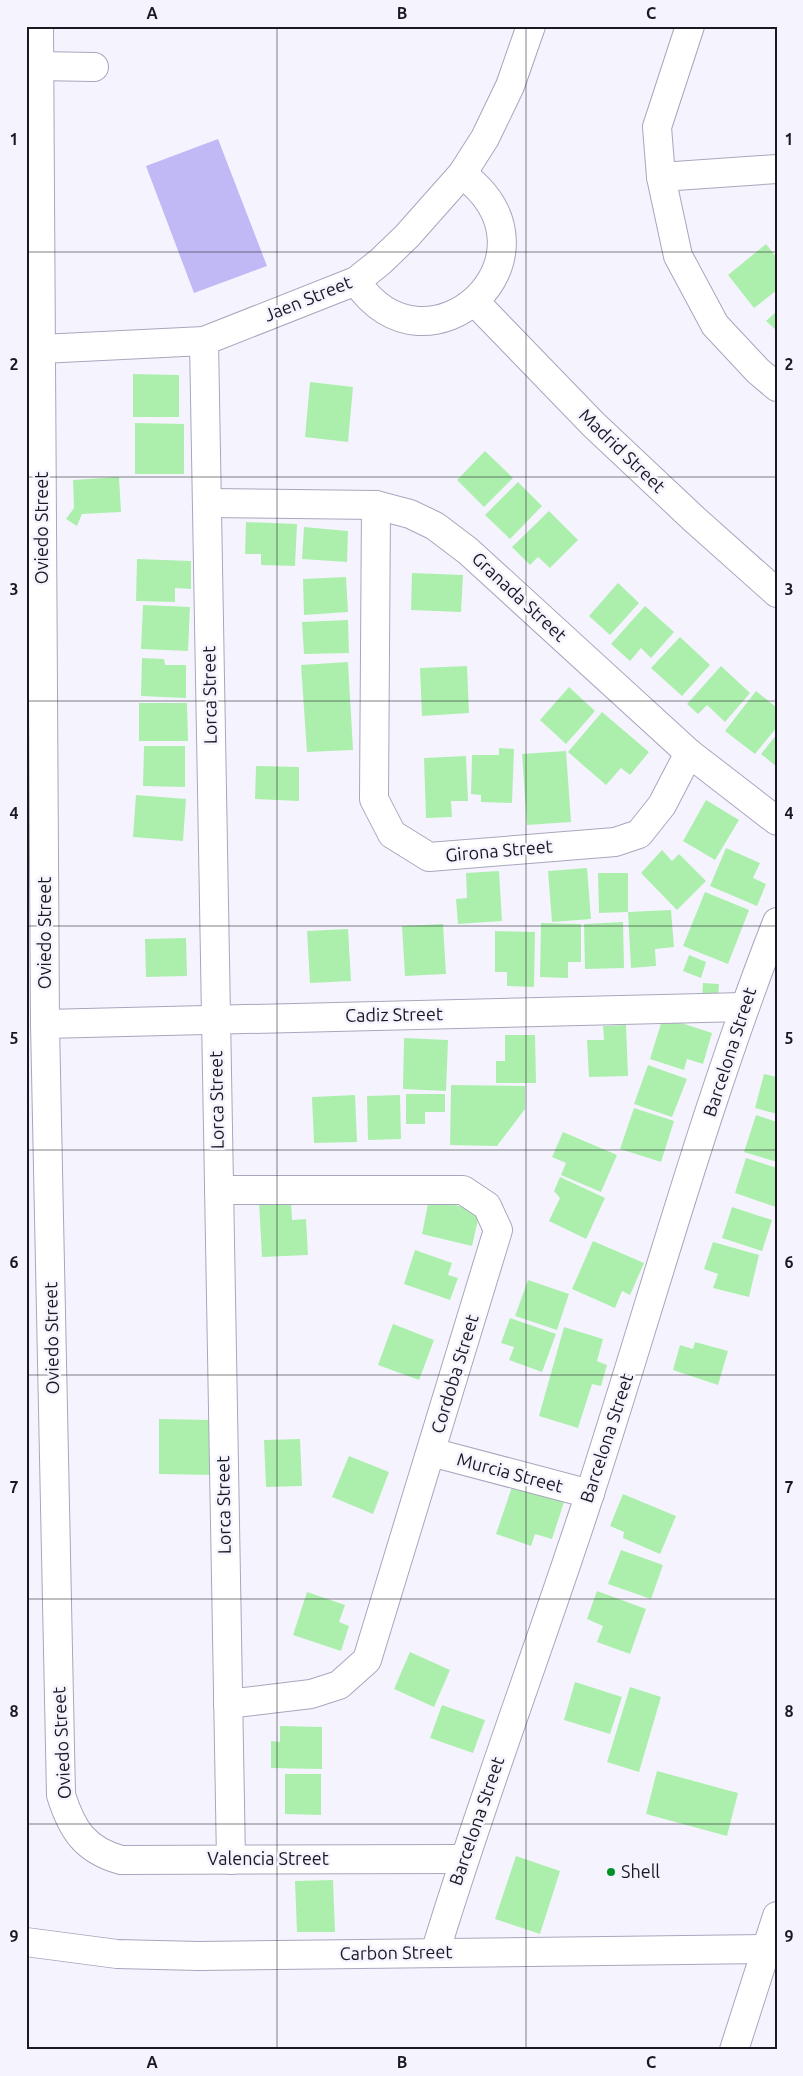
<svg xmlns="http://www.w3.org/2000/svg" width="803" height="2076" font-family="Ubuntu,sans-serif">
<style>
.green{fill:#c1b9f6}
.building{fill:#acefad}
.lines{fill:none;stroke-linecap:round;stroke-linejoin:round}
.street-casing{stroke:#a8a6bd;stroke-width:30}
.primary-casing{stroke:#a8a6bd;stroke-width:30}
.street{stroke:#fff;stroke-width:28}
.primary{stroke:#fff;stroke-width:28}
.grid{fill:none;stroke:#1a1922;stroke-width:1;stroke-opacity:0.55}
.poi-dot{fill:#009227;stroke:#f5f4fe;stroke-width:2}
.labels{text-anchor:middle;stroke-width:5;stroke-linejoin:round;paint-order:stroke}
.street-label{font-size:18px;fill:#1a1922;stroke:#f5f4fe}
.poi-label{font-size:18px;fill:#1a1922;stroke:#f5f4fe;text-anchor:start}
.neatline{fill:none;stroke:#1a1922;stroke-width:2}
.grid-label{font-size:16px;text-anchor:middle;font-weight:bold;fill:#1a1922}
</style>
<rect width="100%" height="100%" fill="#f5f4fe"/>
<polygon class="green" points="218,139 267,266 194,293 146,166"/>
<g class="building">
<polygon points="766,244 777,258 777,290 754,308 728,275"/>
<polygon points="777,311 777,331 766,321"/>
<polygon points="133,374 179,375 179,417 133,417"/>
<polygon points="310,382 353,387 348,442 305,437"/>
<polygon points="135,423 184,424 184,474 135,474"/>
<polygon points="485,451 513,478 484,507 457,480"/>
<polygon points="119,477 121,512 82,514 77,526 66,519 74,508 73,480"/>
<polygon points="518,482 542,506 510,539 485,515"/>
<polygon points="549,511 578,540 550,568 538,557 530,565 512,547"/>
<polygon points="246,522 297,524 295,566 261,565 261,554 245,554"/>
<polygon points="304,527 348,531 347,562 302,559"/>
<polygon points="137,559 191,561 191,589 175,588 175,602 136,601"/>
<polygon points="412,573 463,575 461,612 411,610"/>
<polygon points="346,577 348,612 304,615 303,579"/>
<polygon points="618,583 639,603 610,635 589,616"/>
<polygon points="143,605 190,607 188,651 141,649"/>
<polygon points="645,606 674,632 651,658 641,648 630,661 611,644"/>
<polygon points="348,620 349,653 304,654 302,622"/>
<polygon points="680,637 710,665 682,696 651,668"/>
<polygon points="142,658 164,659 165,665 186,665 186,698 141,696"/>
<polygon points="348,662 353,750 307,752 301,665"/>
<polygon points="467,666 469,713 422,716 420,668"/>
<polygon points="721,666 750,693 725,722 707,705 698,714 687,704"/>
<polygon points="569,687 595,711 566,744 540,720"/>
<polygon points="756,691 777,708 777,727 755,754 725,731"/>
<polygon points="139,703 187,703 188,741 139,741"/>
<polygon points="602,712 649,752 630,775 621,768 606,785 568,752"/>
<polygon points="777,734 777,767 761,754"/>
<polygon points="144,746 185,746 185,787 143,786"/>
<polygon points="499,748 514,749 512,803 481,802 481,795 471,794 472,755 499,755"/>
<polygon points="566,751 571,822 527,825 522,754"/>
<polygon points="466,756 468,801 451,801 452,817 426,818 424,758"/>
<polygon points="256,766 299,767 299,801 255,799"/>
<polygon points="136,795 186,799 183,841 133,837"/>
<polygon points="706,800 739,820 715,860 683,841"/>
<polygon points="726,848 760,863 753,878 766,884 757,906 710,886"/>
<polygon points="662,850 672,861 679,854 706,881 677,910 641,873"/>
<polygon points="587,868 591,919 552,922 548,871"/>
<polygon points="499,871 502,921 458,924 456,899 467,898 466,873"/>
<polygon points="598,873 628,873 628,912 599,913"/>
<polygon points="705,892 749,910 728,964 683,946"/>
<polygon points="671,910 674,947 655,949 656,966 631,968 628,912"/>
<polygon points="623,922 624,968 585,969 584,924"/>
<polygon points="541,923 581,924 581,962 568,962 568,978 540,977"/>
<polygon points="443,924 446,974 405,976 402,926"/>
<polygon points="348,929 351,981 310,983 307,931"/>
<polygon points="495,931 535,932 534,987 507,986 507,972 495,972"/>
<polygon points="186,938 187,976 146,977 145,939"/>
<polygon points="689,955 706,962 701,978 683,971"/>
<polygon points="703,983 719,984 718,999 702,998"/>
<polygon points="663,1017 712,1033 703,1064 687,1059 684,1070 650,1059"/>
<polygon points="626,1025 628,1076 589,1077 587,1040 604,1040 603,1026"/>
<polygon points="505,1035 535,1035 536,1083 496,1083 496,1061 505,1061"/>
<polygon points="404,1038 448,1040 446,1091 403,1089"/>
<polygon points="648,1065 687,1079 672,1117 634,1104"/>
<polygon points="764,1074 777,1077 777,1114 755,1108"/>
<polygon points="451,1085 525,1086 525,1109 497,1146 450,1145"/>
<polygon points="406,1094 445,1094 445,1112 425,1112 425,1124 406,1124"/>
<polygon points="355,1095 357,1142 314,1143 312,1097"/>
<polygon points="400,1095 401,1139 368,1140 367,1096"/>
<polygon points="634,1108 674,1121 661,1162 620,1149"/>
<polygon points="756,1115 777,1122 777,1162 744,1152"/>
<polygon points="563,1132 617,1155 601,1192 561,1175 566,1163 552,1157"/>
<polygon points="746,1158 777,1168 776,1207 735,1193"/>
<polygon points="560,1177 605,1198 586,1239 549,1221 560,1198 554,1191"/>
<polygon points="429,1199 480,1211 472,1246 422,1234"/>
<polygon points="291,1200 292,1220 306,1219 308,1255 262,1257 259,1202"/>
<polygon points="732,1207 772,1220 762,1251 722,1238"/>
<polygon points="593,1241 644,1263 630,1295 622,1291 615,1308 572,1289"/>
<polygon points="713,1242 759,1255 749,1297 713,1288 718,1274 704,1269"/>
<polygon points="415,1250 452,1263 448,1275 458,1278 450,1300 404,1284"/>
<polygon points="528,1280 569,1294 557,1330 515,1316"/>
<polygon points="510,1318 556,1334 542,1372 509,1360 514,1347 501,1343"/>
<polygon points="393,1324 434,1340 419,1380 378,1365"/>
<polygon points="564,1327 603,1339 597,1361 607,1365 601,1386 592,1384 578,1428 539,1416"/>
<polygon points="695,1342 728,1351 718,1385 673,1370 680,1345 693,1349"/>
<polygon points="159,1419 211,1420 211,1475 159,1474"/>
<polygon points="300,1439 302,1486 266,1487 264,1440"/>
<polygon points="349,1456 389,1472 373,1514 332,1497"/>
<polygon points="513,1484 564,1502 552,1539 535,1534 531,1546 496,1534"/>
<polygon points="623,1494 676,1516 660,1554 623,1538 624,1532 610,1526"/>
<polygon points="621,1550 663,1565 651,1599 608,1584"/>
<polygon points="597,1591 646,1609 630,1654 597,1642 603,1626 587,1619"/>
<polygon points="307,1592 345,1605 339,1622 349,1626 341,1651 293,1635"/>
<polygon points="410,1652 450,1670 434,1707 394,1689"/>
<polygon points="575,1682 622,1697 610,1734 564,1720"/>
<polygon points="630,1687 661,1697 639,1772 607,1762"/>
<polygon points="442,1705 485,1720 473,1753 430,1738"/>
<polygon points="280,1726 322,1727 322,1769 271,1768 271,1741 280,1742"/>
<polygon points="657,1771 738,1793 727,1836 646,1814"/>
<polygon points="285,1774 321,1774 321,1815 285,1814"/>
<polygon points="516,1856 560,1871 540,1934 495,1919"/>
<polygon points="333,1880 335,1932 297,1932 295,1881"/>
</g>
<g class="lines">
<defs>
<g id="street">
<path d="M 39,26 L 45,1024 L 61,1795 C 72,1830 85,1850 121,1860 L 464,1859"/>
<polyline points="690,26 657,127 661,177 678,256 715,325 758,371 777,387"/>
<polyline points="38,66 94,67"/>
<polyline points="661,177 777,169"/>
<path d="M 356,281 C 427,388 572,256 462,174"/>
<polyline points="475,302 594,425 694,519 777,593"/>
<polyline points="204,341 231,1860"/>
<polyline points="41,349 204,341 356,281 380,262 407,236 462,174 485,138 510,86 531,26"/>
<polyline points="207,503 376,505 410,514 435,526 468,551 689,753 777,821"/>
<polyline points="376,505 374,799 392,834 429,857 615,842 639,834 662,805 689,753"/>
<polyline points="45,1024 744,1007"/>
<polyline points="219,1190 463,1190 487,1206 498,1230 367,1660 339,1685 311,1694 228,1704"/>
<polyline points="431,1452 590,1494"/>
<polyline points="26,1942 117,1954 199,1956 767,1949"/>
<path d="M 435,1953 C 482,1798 540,1647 590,1493 C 652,1302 704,1108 777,922"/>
</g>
<polyline id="primary" points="734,2050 777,1916"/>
</defs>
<use href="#street" class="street-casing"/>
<use href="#primary" class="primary-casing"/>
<use href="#street" class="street"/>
<use href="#primary" class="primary"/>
</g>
<path class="grid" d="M 277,26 L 277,2050M 526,26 L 526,2050M 26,252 L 777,252M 26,477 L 777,477M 26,701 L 777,701M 26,926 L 777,926M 26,1150 L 777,1150M 26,1375 L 777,1375M 26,1599 L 777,1599M 26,1824 L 777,1824"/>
<circle class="poi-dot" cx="611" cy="1872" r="5"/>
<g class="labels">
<g class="street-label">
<text transform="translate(308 299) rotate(-22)" y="6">Jaen Street</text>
<text transform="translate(622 451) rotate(44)" y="6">Madrid Street</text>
<text transform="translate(42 528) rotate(-90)" y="6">Oviedo Street</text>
<text transform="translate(519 597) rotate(43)" y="6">Granada Street</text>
<text transform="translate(210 695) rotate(-91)" y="6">Lorca Street</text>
<text transform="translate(499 851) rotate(-5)" y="6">Girona Street</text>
<text transform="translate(45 933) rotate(-90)" y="6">Oviedo Street</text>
<text transform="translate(394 1015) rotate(-1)" y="6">Cadiz Street</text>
<text transform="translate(730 1052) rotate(-72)" y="6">Barcelona Street</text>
<text transform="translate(217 1100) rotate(-91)" y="6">Lorca Street</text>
<text transform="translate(52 1338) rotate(-91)" y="6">Oviedo Street</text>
<text transform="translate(455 1374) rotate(-73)" y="6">Cordoba Street</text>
<text transform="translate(607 1438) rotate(-72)" y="6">Barcelona Street</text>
<text transform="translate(510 1473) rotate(15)" y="6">Murcia Street</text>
<text transform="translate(224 1505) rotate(-91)" y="6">Lorca Street</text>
<text transform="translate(62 1743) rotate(-93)" y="6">Oviedo Street</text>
<text transform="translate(477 1821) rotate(-71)" y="6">Barcelona Street</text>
<text x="268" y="1865">Valencia Street</text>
<text transform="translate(396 1953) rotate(-1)" y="6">Carbon Street</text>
</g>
<g class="poi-label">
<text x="621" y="1878">Shell</text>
</g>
</g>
<rect width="803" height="2076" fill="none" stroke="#f5f4fe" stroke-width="55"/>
<rect x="28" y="28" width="748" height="2020" class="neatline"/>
<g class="grid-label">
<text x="152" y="19">A</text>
<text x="402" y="19">B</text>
<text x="651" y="19">C</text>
<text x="14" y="145">1</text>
<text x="789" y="145">1</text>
<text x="14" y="370">2</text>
<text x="789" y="370">2</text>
<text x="14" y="595">3</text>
<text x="789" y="595">3</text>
<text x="14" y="819">4</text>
<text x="789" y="819">4</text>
<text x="14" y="1044">5</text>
<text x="789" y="1044">5</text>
<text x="14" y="1268">6</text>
<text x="789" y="1268">6</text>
<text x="14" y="1493">7</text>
<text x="789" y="1493">7</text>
<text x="14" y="1717">8</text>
<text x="789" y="1717">8</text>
<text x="14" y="1942">9</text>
<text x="789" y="1942">9</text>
<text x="152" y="2068">A</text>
<text x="402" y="2068">B</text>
<text x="651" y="2068">C</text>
</g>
</svg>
